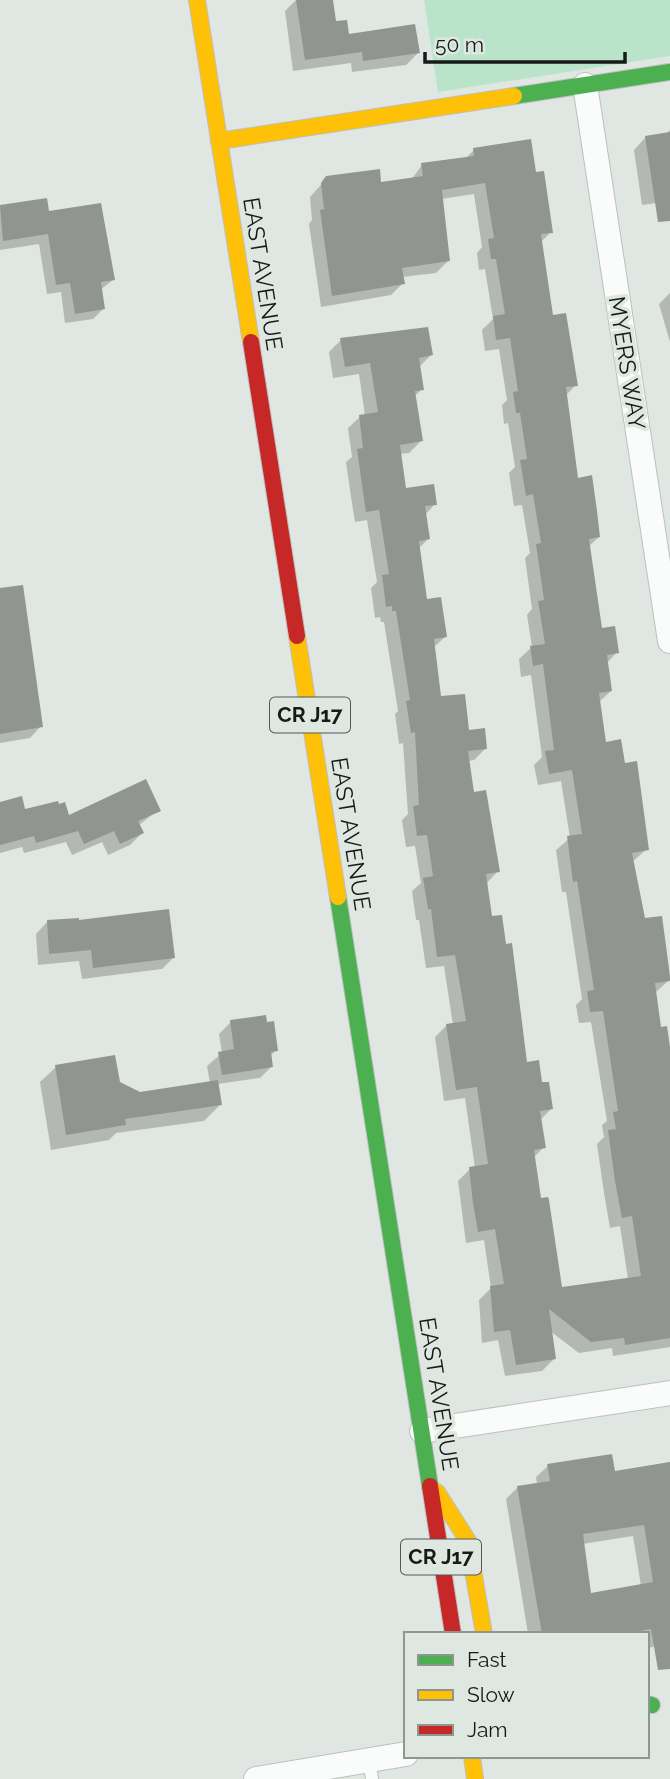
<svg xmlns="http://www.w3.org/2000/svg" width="670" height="1779" font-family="Raleway,sans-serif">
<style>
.green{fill:#b9e4ca}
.shadow{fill:#0003;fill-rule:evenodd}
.building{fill:#919592;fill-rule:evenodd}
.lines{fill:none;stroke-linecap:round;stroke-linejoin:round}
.lane-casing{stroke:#bcc1be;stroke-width:14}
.street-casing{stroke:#bcc1be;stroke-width:26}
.fast-casing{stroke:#bcc1be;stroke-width:18}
.slow-casing{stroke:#bcc1be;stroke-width:18}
.jam-casing{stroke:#bcc1be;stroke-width:18}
.lane{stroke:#fafbfb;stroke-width:12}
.street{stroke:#fafbfb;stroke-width:24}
.fast{stroke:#4caf50;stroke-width:16}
.slow{stroke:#ffc107;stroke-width:16}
.jam{stroke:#c62828;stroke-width:16}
.labels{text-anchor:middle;stroke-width:7;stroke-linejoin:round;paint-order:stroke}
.shield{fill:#dee8e1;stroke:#535854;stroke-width:2}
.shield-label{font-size:21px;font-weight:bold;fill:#171a18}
.street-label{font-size:23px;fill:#171a18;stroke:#dee8e1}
</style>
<rect width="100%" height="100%" fill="#e0e6e2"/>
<polygon class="green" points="424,0 670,0 670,56 438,92"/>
<g class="shadow">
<polygon points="296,0 332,0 335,23 348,36 418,53 406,65 352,72 351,63 293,71 285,11"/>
<polygon points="670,130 670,201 642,205 634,150 645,138 665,135"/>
<polygon points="474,150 535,174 551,232 540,243 552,317 576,385 565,396 577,480 599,537 588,547 600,630 617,652 607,663 611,691 599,702 605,744 624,765 647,849 632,862 643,920 669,980 655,993 660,1029 670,1058 670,1347 613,1356 612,1348 579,1353 550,1331 554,1359 542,1371 505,1376 498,1340 482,1343 479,1300 491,1288 484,1240 466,1243 458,1181 470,1169 475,1168 465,1098 444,1101 435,1037 447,1025 453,1025 444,966 426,968 419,920 416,920 412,891 421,883 415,846 406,847 402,820 408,814 403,743 399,744 395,714 398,711 384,622 381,622 380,617 375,618 371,588 377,582 367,520 355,522 351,497 346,462 352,457 348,428 360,417 365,416 359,374 333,378 329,352 341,340 431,355 419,367 422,389 414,397 421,441 409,453 399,454 405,490 435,504 425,515 428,539 418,549 426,601 445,637 433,648 439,697 486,748 474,760 468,761 472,794 498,871 486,884 490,918 526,1064 540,1084 551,1109 540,1120 544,1147 534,1157 540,1200 561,1289 628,1279 620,1226 610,1228 604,1193 597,1144 604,1137 602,1125 607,1121 591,1022 579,1023 576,1005 582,999 566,892 562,892 556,850 570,838 561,781 538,785 534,765 542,757 531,675 521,677 519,659 532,647 527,615 532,609 525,558 530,553 522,505 514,506 509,473 515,467 508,423 504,424 502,405 507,400 499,349 485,351 482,330 493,319 485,269 479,270 477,253 482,247 474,194 441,199 448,261 436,273 402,277 403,283 391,295 321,307 309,224 312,220 310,197 327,178 380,184 411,180 422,165 465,159"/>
<polygon points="46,200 47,213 113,280 100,290 103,309 93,319 65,323 61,292 47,294 39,244 0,250 0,207"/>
<polygon points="670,293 670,342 659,304"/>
<polygon points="0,590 41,726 30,738 0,743"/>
<polygon points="0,804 24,811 68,817 158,810 138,826 142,833 130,845 108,855 102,842 72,855 66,842 24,853 22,847 0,853"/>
<polygon points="47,922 174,957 162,969 82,979 79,961 38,965 36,934"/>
<polygon points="231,1022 276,1050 270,1056 272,1066 260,1078 217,1084 220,1105 204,1121 116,1133 109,1140 51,1150 40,1082 56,1067 118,1083 139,1094 210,1083 207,1066 222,1053 219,1034"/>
<path d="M 670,1462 L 670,1641 L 665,1645 L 647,1648 L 647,1634 L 528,1634 L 506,1499 L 518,1487 L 537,1484 L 536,1477 L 548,1466 L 613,1473 ZM 633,1536 L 641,1586 L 590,1595 L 582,1544 Z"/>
</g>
<g class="building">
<polygon points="296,0 333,0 336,21 347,20 349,34 415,24 420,53 363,61 362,52 305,60"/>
<polygon points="670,132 670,221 658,222 645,136"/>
<polygon points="531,139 536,172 544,171 553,233 541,234 553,315 566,313 578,386 566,387 578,478 592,475 597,511 600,537 589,539 602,628 615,626 619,653 607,655 612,691 599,693 606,742 621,739 625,763 637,761 649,850 632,853 645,918 662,916 670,976 670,981 655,983 661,1027 667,1026 670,1047 670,1338 625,1345 624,1338 591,1342 549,1309 556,1359 516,1365 510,1330 494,1332 490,1286 504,1284 495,1229 478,1232 473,1203 469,1167 488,1164 477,1087 456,1090 446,1024 466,1021 455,955 437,957 431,909 428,909 423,878 433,876 427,835 417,836 413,806 419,805 415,732 411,733 406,701 410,700 396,611 392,611 392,606 386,607 382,575 389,574 379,510 366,512 362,485 357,449 363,448 359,415 378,412 370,363 345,367 340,338 428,327 433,355 419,358 424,390 415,391 423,441 400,445 406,488 434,484 437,505 425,506 430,539 419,541 427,599 441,597 447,637 434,639 441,696 465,694 469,730 485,728 487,749 468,751 474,792 486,790 500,872 486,874 492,916 502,915 506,944 512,943 527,1062 539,1060 542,1082 549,1082 553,1109 540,1111 546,1148 534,1150 541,1198 548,1197 549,1200 562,1287 641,1276 632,1216 622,1218 615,1181 608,1130 616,1129 613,1112 618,1111 603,1011 590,1012 587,991 594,990 577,881 573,882 567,836 582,834 572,770 549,774 545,751 554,750 543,664 533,666 530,646 545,644 538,601 544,600 536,544 541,543 533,494 526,496 520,460 527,459 520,413 516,413 513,392 518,391 510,338 496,340 493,316 505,314 496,259 491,259 488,239 494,238 485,183 442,190 450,261 402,268 405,284 332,296 320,210 324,209 321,183 326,176 380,169 381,182 423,176 421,163 474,156 473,148"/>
<polygon points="47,198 49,211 101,203 115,280 101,282 105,309 75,314 70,283 56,285 48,234 3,241 0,205"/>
<polygon points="23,585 43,727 0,734 0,588"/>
<polygon points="146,779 161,811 138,821 144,833 120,844 114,831 84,844 78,831 36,843 34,836 0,845 0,802 22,796 25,809 58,801 59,804 65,802 69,815"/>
<polygon points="169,909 175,958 93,968 91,950 49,954 47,920 79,918 79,920"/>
<polygon points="266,1015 267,1022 274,1021 278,1051 271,1052 273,1067 222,1075 218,1052 234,1049 230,1020"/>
<polygon points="115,1055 120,1082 140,1092 218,1080 222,1105 125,1119 126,1125 66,1135 55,1065"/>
<path d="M 612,1454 L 615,1471 L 670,1462 L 670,1669 L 658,1670 L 651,1629 L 623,1634 L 542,1634 L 517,1486 L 550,1481 L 547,1464 ZM 644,1525 L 653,1582 L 591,1593 L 583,1534 Z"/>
</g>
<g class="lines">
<defs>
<polyline id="lane" points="369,1760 372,1779"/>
<g id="street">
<polyline points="585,85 670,641"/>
<polyline points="422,1431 670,1393"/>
<polyline points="256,1779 406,1754"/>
</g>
<g id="fast">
<polyline points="514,96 670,72"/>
<polyline points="338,897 430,1486"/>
<polyline points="647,1704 652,1705"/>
</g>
<g id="slow">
<polyline points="197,0 251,342"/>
<polyline points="219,141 514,96"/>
<polyline points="297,636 338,897"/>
<polyline points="437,1492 468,1541 484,1634"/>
<polyline points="472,1756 475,1779"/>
</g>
<g id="jam">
<polyline points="251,342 297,636"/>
<polyline points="430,1486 453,1634"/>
</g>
</defs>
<use href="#lane" class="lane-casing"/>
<use href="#street" class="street-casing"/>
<use href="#fast" class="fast-casing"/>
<use href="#slow" class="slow-casing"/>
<use href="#jam" class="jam-casing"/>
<use href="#lane" class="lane"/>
<use href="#street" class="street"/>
<use href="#fast" class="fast"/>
<use href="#slow" class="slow"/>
<use href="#jam" class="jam"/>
</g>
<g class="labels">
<g class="shield">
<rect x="270" y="697.5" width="80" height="35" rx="5"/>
<rect x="401" y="1539.5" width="80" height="35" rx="5"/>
</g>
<g class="shield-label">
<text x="310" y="722">CR J17</text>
<text x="441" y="1564">CR J17</text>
</g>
<g class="street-label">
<text transform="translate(263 274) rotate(81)" y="8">EAST AVENUE</text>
<text transform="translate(627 363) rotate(81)" y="8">MYERS WAY</text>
<text transform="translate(351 834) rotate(81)" y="8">EAST AVENUE</text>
<text transform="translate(439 1394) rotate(81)" y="8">EAST AVENUE</text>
</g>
</g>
<rect x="404" y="1632" width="245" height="126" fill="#dee8e1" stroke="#8e9691" stroke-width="2"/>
<rect x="418" y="1655" width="35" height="10" fill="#4caf50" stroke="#8e9691" stroke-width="2"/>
<text x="467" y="1667" font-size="21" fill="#171a18">Fast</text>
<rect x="418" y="1690" width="35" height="10" fill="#ffc107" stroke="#8e9691" stroke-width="2"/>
<text x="467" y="1702" font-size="21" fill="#171a18">Slow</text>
<rect x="418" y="1725" width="35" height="10" fill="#c62828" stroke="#8e9691" stroke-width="2"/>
<text x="467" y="1737" font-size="21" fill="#171a18">Jam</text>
<path d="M425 52v10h200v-10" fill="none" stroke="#171a18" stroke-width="3.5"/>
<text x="435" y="52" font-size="21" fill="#171a18" stroke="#dee8e1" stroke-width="5" paint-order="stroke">50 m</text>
</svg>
